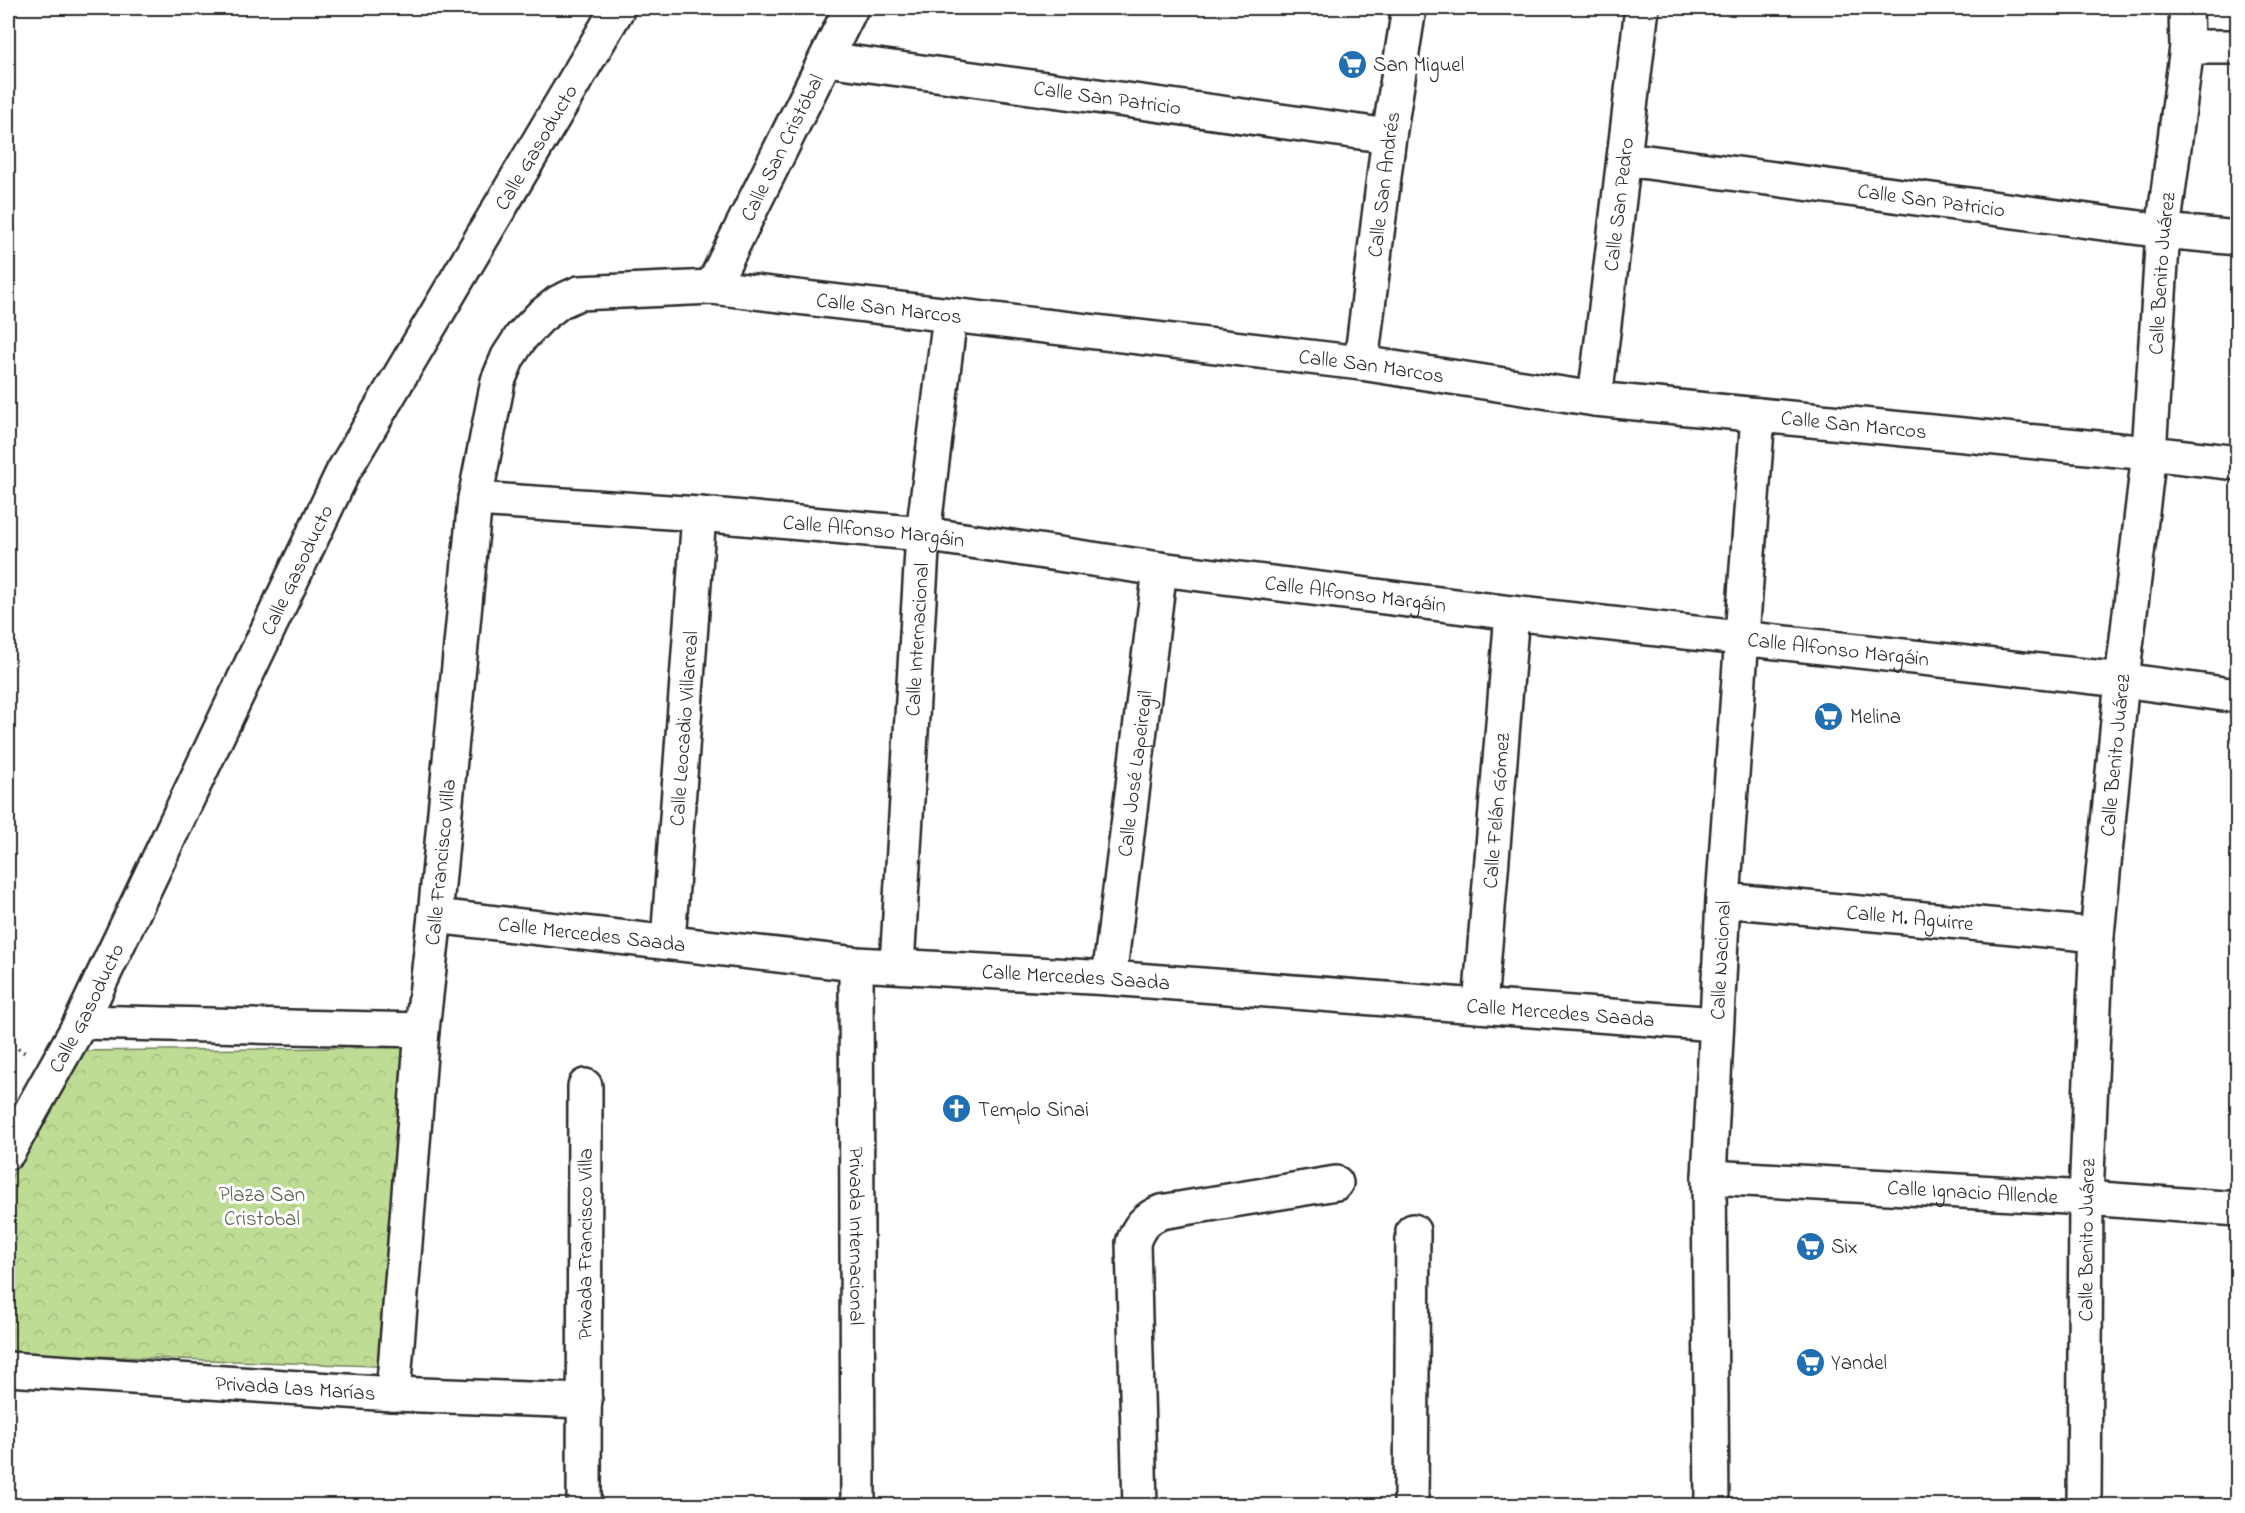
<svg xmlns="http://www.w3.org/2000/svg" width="2245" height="1513" font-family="'Indie Flower',sans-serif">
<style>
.park{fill:url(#park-crowns);stroke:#758460;stroke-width:1.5}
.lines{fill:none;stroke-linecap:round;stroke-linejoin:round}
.minor-casing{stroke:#2b2b2b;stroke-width:38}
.path{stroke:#2b2b2b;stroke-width:4;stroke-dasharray:1.5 4.5;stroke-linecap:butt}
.minor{stroke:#fff;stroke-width:33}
.labels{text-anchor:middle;stroke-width:6;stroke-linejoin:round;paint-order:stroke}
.poi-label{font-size:21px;fill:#2b2b2b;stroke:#fff;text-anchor:start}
.street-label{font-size:21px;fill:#2b2b2b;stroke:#fff}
.park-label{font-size:21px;fill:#57604a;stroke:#fff}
</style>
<defs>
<pattern id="park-crowns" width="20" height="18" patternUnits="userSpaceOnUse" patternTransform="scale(1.5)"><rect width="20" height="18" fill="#bfdc94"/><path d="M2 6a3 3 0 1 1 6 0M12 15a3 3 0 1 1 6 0" fill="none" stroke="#a4bd80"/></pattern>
</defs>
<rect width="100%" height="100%" fill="#fff"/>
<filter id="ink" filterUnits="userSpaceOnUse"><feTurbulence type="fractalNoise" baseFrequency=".0167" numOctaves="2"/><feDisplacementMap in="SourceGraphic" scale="12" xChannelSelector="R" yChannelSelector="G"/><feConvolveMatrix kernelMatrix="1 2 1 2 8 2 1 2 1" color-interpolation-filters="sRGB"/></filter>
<g filter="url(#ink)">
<polygon class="park" points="438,1047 402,1367 8,1353 8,1184 74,1051"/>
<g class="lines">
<defs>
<g id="minor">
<polyline points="2187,47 2238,47"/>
<path id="s1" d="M 826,59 L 1389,136"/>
<path id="s2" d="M 1625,159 L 2163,231 L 2238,238"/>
<path id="s3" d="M 712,287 L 851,8"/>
<path id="s4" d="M 1361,363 L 1389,136 L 1409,8"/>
<path id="s5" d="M 1595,399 L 1642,8"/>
<path id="s6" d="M 475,499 L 699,514 L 923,534 L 1160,569 L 1512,613 L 2122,680 L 2238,696"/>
<path id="s7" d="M 1723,900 L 2097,935"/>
<path id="s8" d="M 435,916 L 856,964 L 1109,978 L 1716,1024"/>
<path id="s9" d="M 668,942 L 699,514"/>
<path id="s10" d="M 856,964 L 858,1506"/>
<path id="s11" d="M 897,965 L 923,534 L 950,316"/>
<path id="s12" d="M 1109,978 L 1160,569"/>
<path id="s13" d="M 1480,1006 L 1512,613"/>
<polyline points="81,1022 422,1030"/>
<path id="s14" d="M 8,1152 L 81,1022 L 343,472 L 618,8"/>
<path id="s15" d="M 1709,1177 L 2086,1198 L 2238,1209"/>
<path id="s16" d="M 8,1369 L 393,1394 L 585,1401"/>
<path id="s17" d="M 393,1394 L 422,1030 L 435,916 L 475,499 L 498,381 L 508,357 L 521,337 L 540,317 L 559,302 L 579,293 L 712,287 L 1361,363 L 1595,399 L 2149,453 L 2238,463"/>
<path id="s18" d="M 584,1506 L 585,1086"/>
<path d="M 1140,1506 L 1133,1243 C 1138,1227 1146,1218 1161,1212 L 1336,1183"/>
<polyline points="1411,1506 1413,1231"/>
<path id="s19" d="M 1712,1506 L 1709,1177 L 1723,900 L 1758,415"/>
<path id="s20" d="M 2084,1506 L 2086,1198 L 2097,935 L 2122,680 L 2149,453 L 2163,231 L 2187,47 L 2186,8"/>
</g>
</defs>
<use href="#minor" class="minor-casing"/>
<polyline class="path" points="8,1042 25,1053"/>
<use href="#minor" class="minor"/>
</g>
</g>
<defs>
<symbol id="supermarket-disc" viewBox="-11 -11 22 22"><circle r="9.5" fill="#1f6fb2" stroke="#fff"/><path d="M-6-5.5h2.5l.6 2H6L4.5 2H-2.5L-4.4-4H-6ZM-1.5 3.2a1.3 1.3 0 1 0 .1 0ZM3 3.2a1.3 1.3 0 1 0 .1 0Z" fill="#fff"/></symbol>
<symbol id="church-disc" viewBox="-11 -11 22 22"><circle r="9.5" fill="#1f6fb2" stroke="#fff"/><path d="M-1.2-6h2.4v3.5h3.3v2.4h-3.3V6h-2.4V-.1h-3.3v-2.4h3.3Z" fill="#fff"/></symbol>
</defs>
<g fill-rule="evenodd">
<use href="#supermarket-disc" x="1336" y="48" width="33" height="33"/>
<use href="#supermarket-disc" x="1812" y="700" width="33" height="33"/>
<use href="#church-disc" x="940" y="1092" width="33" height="33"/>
<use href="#supermarket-disc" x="1794" y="1230" width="33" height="33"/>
<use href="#supermarket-disc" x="1794" y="1346" width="33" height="33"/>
</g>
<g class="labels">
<g class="poi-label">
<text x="1373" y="71">San Miguel</text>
<text x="1850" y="723">Melina</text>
<text x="978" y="1116">Templo Sinai</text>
<text x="1831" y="1253">Six</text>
<text x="1831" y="1369">Yandel</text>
</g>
<g class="street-label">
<text dy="7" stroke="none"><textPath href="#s1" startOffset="284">Calle San Patricio</textPath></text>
<text dy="7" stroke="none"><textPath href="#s14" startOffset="1136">Calle Gasoducto</textPath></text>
<text dy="7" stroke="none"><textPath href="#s3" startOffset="156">Calle San Cristóbal</textPath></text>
<text dy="7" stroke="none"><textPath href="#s4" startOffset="180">Calle San Andrés</textPath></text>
<text dy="7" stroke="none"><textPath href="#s2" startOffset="309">Calle San Patricio</textPath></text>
<text dy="7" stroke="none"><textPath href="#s5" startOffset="196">Calle San Pedro</textPath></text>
<text dy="7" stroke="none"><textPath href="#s20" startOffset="1236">Calle Benito Juárez</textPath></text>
<text dy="7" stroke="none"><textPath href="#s17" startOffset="1454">Calle San Marcos</textPath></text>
<text dy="7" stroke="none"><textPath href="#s17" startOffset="1940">Calle San Marcos</textPath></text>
<text dy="7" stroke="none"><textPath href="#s17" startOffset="2426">Calle San Marcos</textPath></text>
<text dy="7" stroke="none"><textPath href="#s6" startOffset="400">Calle Alfonso Margáin</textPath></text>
<text dy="7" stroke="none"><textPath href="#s14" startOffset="650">Calle Gasoducto</textPath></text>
<text dy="7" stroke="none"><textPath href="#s6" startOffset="886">Calle Alfonso Margáin</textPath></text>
<text dy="7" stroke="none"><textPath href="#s11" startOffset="326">Calle Internacional</textPath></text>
<text dy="7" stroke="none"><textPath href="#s6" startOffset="1372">Calle Alfonso Margáin</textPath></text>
<text dy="7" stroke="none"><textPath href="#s9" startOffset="214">Calle Leocadio Villarreal</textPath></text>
<text dy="7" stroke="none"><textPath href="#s20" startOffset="752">Calle Benito Juárez</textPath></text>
<text dy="7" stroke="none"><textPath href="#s12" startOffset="206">Calle José Lapeiregil</textPath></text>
<text dy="7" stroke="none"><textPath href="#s13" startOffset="196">Calle Felán Gómez</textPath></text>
<text dy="7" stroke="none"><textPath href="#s17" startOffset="534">Calle Francisco Villa</textPath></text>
<text dy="7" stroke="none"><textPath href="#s7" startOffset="188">Calle M. Aguirre</textPath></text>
<text dy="7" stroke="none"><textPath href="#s8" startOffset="158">Calle Mercedes Saada</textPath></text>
<text dy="7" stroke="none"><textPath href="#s19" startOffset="546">Calle Nacional</textPath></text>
<text dy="7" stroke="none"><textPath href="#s8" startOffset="644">Calle Mercedes Saada</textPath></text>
<text dy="7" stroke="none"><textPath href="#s14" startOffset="164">Calle Gasoducto</textPath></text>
<text dy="7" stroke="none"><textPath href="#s8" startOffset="1130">Calle Mercedes Saada</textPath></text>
<text dy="7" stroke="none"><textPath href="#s15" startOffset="264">Calle Ignacio Allende</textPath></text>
<text dy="7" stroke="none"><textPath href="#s10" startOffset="272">Privada Internacional</textPath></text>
<text dy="7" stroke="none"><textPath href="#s20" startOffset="266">Calle Benito Juárez</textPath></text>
<text dy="7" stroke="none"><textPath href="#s18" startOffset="262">Privada Francisco Villa</textPath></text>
<text dy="7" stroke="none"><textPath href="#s16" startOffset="288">Privada Las Marías</textPath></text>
</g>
<g class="park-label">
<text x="262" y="1201">Plaza San<tspan x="262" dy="24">Cristobal</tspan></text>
</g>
</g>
<rect width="2245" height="1513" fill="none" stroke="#fff" stroke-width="30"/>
<rect x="15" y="15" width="2215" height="1483" fill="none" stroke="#2b2b2b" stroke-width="2" filter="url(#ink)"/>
</svg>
